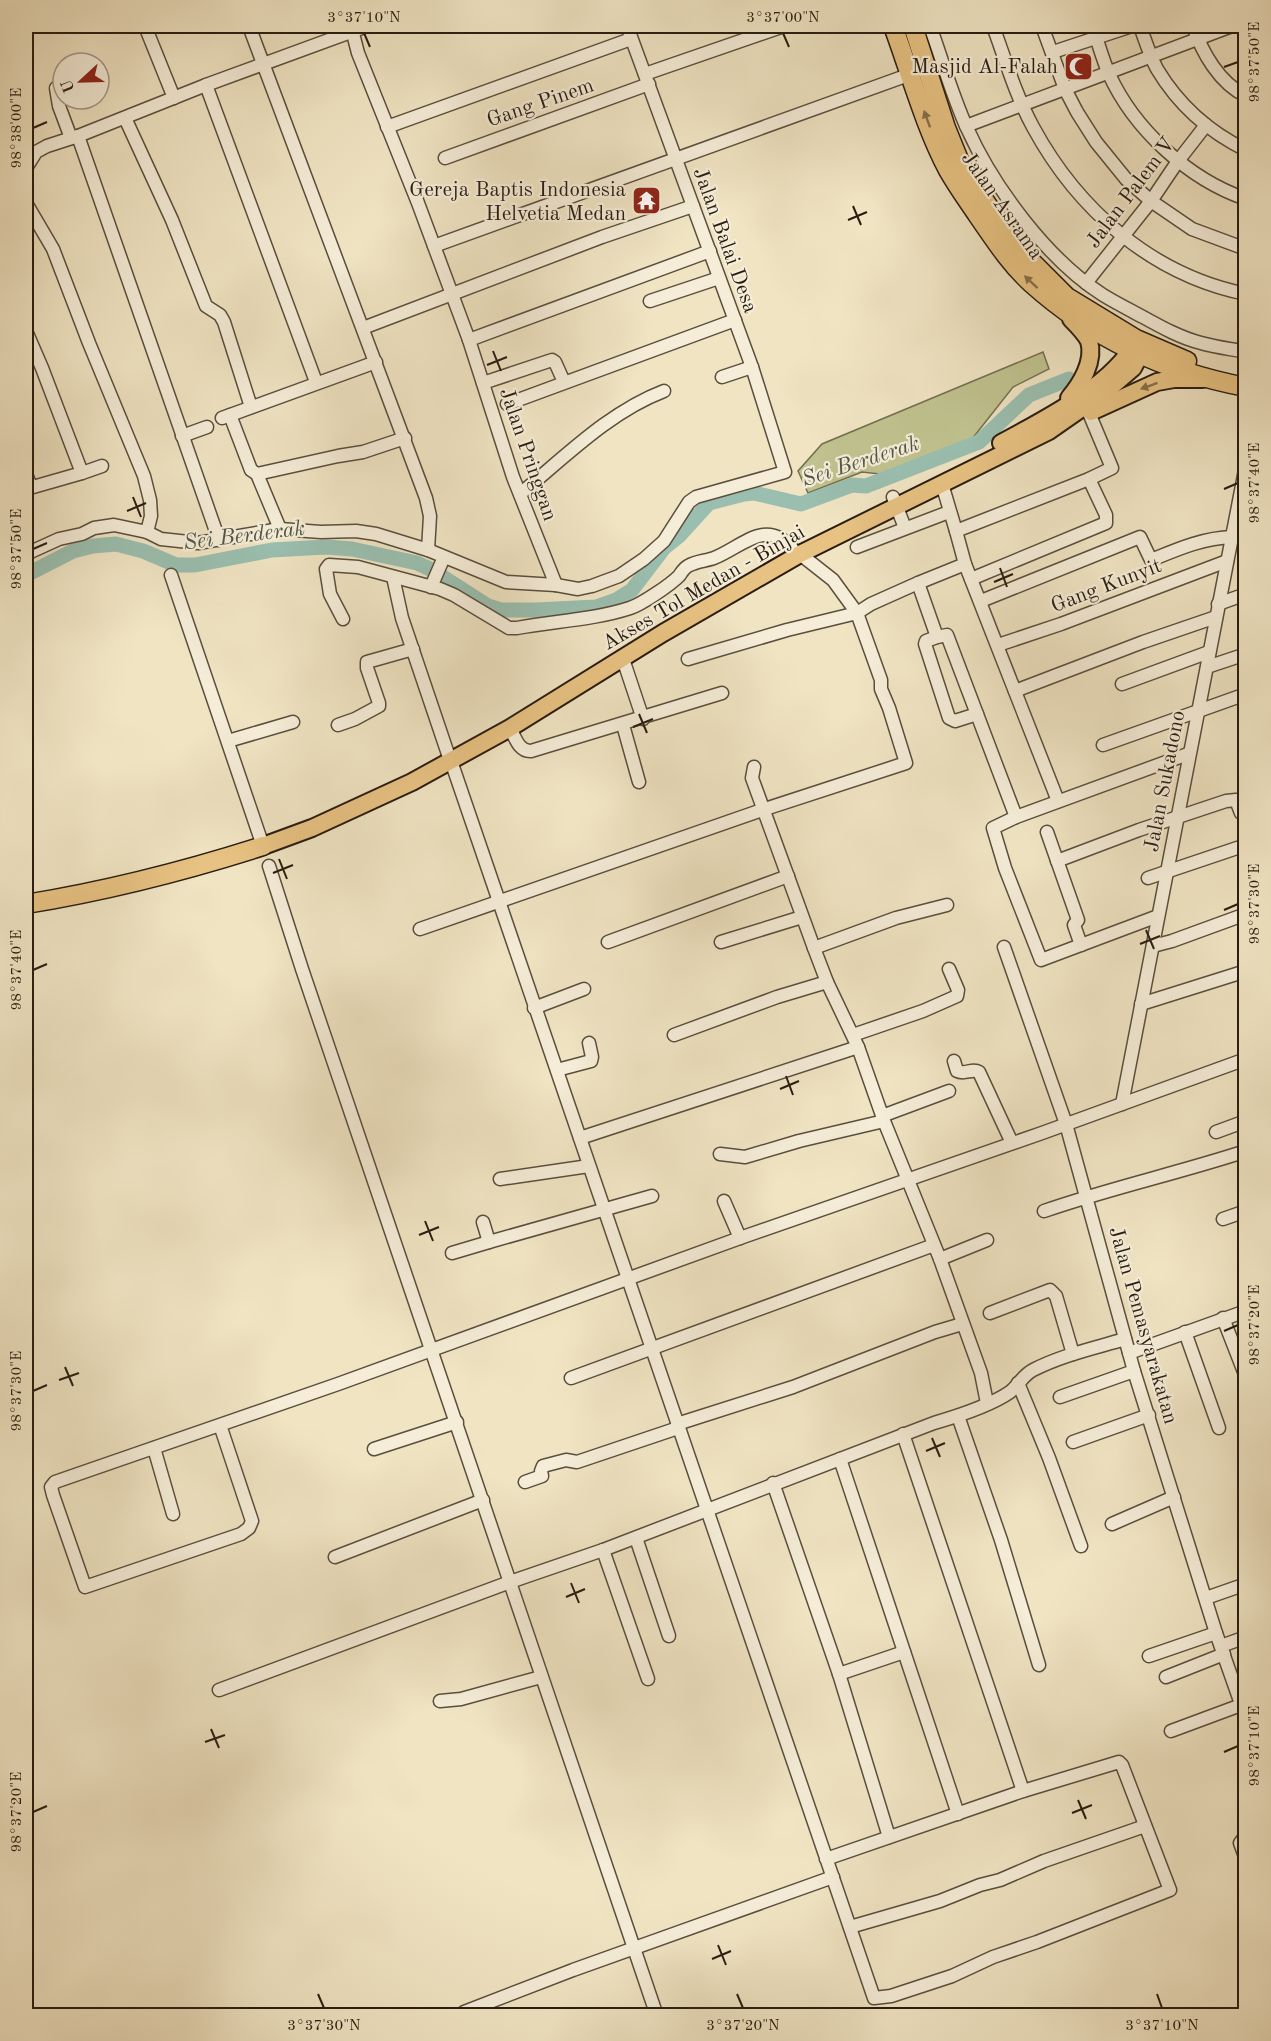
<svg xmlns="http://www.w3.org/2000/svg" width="1271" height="2041" font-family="'Old Standard TT',serif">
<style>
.green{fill:#c0c28f;stroke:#746f50;stroke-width:1.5}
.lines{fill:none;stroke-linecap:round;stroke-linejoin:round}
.river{stroke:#9abfb0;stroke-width:15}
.minor-casing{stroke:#5a4e3e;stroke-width:15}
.major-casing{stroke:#281c11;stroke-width:20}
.highway-casing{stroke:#281c11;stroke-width:21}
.minor{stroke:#f5edd8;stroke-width:12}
.major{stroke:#e8c282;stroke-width:16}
.highway{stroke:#e8c282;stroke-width:18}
.oneway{fill:#886f4a}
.ticks{fill:none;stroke:#281c11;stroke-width:2}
.labels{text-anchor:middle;stroke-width:4.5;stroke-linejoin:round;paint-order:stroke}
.poi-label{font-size:21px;fill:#281c11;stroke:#f5edd8;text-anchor:end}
.street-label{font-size:21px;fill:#281c11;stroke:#f5edd8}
.water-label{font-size:22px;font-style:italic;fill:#505549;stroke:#f5edd8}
.neatline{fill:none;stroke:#281c11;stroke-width:2}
.ticks-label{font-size:15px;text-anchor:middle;fill:#281c11}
</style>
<rect width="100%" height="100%" fill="#f0e4c3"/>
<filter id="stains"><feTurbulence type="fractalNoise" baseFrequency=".00333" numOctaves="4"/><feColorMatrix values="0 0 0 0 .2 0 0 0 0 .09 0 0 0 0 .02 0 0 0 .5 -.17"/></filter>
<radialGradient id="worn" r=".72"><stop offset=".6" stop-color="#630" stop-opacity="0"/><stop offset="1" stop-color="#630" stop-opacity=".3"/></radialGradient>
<polygon class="green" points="1043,352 1049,369 1013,387 972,439 880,474 862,472 808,493 798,471 822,444"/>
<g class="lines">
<polyline class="river" points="26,575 73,551 93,546 116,544 143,551 176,565 195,565 272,550 326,547 352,549 417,563 432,570 488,606 501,610 536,610 596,607 616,600 632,590 664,548 679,536 709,503 744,494 754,493 801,504 852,485 866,486 979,442 1029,395 1069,379"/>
<defs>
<g id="minor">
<polyline points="145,26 174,98"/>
<polyline points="249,26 426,498 430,516 428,550"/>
<polyline points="351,26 358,53 418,203 469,340 513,477 556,585"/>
<path d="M 930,26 C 942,59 952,95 967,128 C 994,188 1048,260 1103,295 C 1116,303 1130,310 1143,317 C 1161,327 1181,338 1201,343 C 1215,347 1231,349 1246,352"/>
<path d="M 993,26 C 1005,59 1016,96 1033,127 C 1078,210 1152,275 1246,294"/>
<polyline points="1042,26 1065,89 1077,112 1096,142 1126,179 1151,201 1192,229 1246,249"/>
<path d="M 1092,26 C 1098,41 1102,58 1109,74 C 1134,129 1188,179 1246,199"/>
<path d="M 1140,26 C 1145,40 1150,56 1157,69 C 1178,104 1209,132 1246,150"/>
<path d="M 1193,26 C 1202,52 1219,83 1246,96"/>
<polyline points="1053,52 1132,26"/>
<polyline points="645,74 784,26"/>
<polyline points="206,85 316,382"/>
<polyline points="56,88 59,106 71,138"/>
<polyline points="125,118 172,220 206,306 220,315 224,322 251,407"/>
<polyline points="966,126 1232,26"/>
<polyline points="387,127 631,39"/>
<polyline points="78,136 219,540"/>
<polyline points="445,158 649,84"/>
<polyline points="26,168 36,152 47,146 78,136 206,85 367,26"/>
<polyline points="26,203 53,249 89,343 144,476 150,500 151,516 147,532"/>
<polyline points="434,246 911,74"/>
<polyline points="1086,283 1151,201 1178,161 1206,125"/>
<polyline points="650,301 719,278"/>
<polyline points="363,328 602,237 693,206"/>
<polyline points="26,331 42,368 82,473 26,489"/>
<polyline points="469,340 710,251"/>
<polyline points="722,377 752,367"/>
<polyline points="483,383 552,360 555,362 564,382"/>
<polyline points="507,404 735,320"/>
<polyline points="230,415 251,470 257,474 280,529"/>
<polyline points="222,418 376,362"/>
<polyline points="182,436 207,427"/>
<polyline points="82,473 102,466"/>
<polyline points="26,474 31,487"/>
<polyline points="257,474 338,456 363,452 405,438"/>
<polyline points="942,484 956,531"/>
<path d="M 520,494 C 565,457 609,412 664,391"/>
<polyline points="893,497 905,528"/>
<polyline points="1233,532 1246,530"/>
<polyline points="857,547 949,512"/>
<polyline points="26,554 59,539 82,534 94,528 114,525 147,532 161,539 198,543 280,529 321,532 356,531 376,534 428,550 506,582 556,585 578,589 592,586 619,576 644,559 664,541 689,502 696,497 785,472 752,367 627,26"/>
<polyline points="171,575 263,846"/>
<polyline points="393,577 402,618 448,754"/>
<polyline points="971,579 1106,523 1106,515 1089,479"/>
<polyline points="918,583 937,637 947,635 1016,817"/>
<polyline points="431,587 444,557"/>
<path d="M 981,601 L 1140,537 L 1151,560 C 1178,549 1203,538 1232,537"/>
<polyline points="1218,604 1246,594"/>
<path d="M 343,619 L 330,594 L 326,569 L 329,565 L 358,567 L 440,589 L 454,595 L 509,628 L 517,628 C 554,621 593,620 630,608 C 642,604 670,585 679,576 C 682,572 684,568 688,566 C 696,561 706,561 714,558 C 742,547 765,518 792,548"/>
<polyline points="937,637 926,641 925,644 949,718 955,721 977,714"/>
<polyline points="998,645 1061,624 1227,561"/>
<polyline points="623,659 643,719"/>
<polyline points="688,659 787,630 857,613 871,604 918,583 965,564"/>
<polyline points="1207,667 1246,654"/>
<polyline points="1122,684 1209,652"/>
<polyline points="1015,691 1143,642 1216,617"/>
<polyline points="338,725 355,719 379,706 379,703 367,668 367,662 413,649"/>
<polyline points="623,725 639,782"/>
<path d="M 510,728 C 515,737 519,752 531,751 L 722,693"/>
<polyline points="228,741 293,722"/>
<polyline points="1103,745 1246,694"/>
<polyline points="451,761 874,1998 891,1996 952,1976 993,1957 1037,1942 1170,1890 1122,1765 1119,1762 1023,1791 826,1859"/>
<polyline points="754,767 752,778 814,948 827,982 858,1047 884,1121 940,1259 981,1373 987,1403"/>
<polyline points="1058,801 965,564 956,531 1089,479 1112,468 1089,413"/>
<polyline points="1047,832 1078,920 1074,925 1081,945"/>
<polyline points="1057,861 1139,830 1226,801 1236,800 1241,813"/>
<polyline points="269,866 302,969 657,2016"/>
<polyline points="1148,878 1246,845"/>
<polyline points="1158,916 1041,960 1005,868 993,828 1016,817 1188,754"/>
<polyline points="420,929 762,810 906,763 889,708 881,689 881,680 857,613 833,580 800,554"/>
<polyline points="608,942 788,876"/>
<polyline points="721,942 802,917"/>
<polyline points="1153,946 1172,941 1246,914"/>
<polyline points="1004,947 1066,1124 1134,1371 1216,1633 1246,1718"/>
<polyline points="814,948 896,918 947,905"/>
<polyline points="1141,1004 1246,971"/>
<polyline points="534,1008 584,989"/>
<polyline points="674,1035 777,997 827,982"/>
<polyline points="853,1035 923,1011 957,996 958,990 949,969"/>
<path d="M 954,1061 L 957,1071 C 965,1075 972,1068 979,1072 L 1012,1143"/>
<polyline points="557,1070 591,1061 592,1057 589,1043"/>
<polyline points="1122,1104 1246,465"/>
<polyline points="882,1116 949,1091"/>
<polyline points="1216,1132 1246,1121"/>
<polyline points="580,1138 858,1047"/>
<polyline points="720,1154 745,1157 799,1141 884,1121"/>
<polyline points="500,1179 589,1166"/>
<polyline points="724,1201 740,1238"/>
<path d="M 1044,1211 C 1110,1188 1179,1173 1246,1151"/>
<polyline points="1223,1219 1246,1211"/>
<polyline points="483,1222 489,1242 652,1196"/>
<polyline points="452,1253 489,1242"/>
<polyline points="940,1259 987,1240"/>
<polyline points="990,1313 1050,1290 1056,1296 1073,1354"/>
<polyline points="1223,1318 1246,1377"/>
<polyline points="1185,1332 1219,1428"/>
<polyline points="1129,1353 1246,1311"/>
<polyline points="571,1378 934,1245"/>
<polyline points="1018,1383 1049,1458 1081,1546"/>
<polyline points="1060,1397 1134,1371"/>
<polyline points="958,1416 1001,1540 1039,1665"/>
<polyline points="677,1424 793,1387 935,1332 962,1324"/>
<polyline points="220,1425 252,1521 249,1528 241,1534 85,1587 53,1495 51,1487 55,1482 338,1384 740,1238 1042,1133 1246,1059"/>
<polyline points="903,1434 1023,1791"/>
<polyline points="1073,1442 1149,1415"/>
<polyline points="154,1448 173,1514"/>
<polyline points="374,1449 457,1422"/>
<polyline points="840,1459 958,1814"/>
<polyline points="525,1482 542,1476 541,1471 543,1466 566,1460 577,1462 678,1428"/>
<polyline points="773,1483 839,1674 889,1837"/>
<polyline points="1112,1524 1174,1497"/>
<polyline points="636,1538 669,1636"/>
<polyline points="603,1550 648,1679"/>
<polyline points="335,1557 483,1500"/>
<polyline points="1206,1598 1246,1584"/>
<polyline points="1221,1646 1246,1637"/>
<polyline points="1149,1656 1216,1633"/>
<polyline points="839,1674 904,1652"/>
<polyline points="1166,1677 1224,1654"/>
<path d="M 219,1690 L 510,1582 L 603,1550 L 934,1423 C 958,1416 990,1406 1010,1392 C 1019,1385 1023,1375 1033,1370 C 1062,1355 1095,1348 1125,1339"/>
<polyline points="440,1701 461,1699 541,1677"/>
<polyline points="1171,1731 1241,1705"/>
<polyline points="1246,1835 1240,1843 1246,1859"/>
<polyline points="850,1927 940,1901 980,1885 1000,1880 1044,1861 1145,1826"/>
<polyline points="464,2012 573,1970 833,1877"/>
</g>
<g id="major">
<path d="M 1069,398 C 1081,384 1095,361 1089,341 C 1085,333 1077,325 1071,319"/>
<polyline points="1091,412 1157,382 1174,379 1203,379"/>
<path d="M 1001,443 C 1042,421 1117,383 1136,340"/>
<polyline points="263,846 312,828 412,782 510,728 663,633 800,554 1049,431 1105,392 1133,368 1146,343"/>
</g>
<g id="highway">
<path d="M 893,26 C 910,72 925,127 948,170 C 957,186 968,201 978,216 C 994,239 1010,264 1031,283 C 1092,338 1166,372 1246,387"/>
<polyline points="913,26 946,128 961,165 1013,243 1067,297 1136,339 1187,361"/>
<path d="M 26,904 C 106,891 185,871 263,846"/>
</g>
</defs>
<use href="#minor" class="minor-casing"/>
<use href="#major" class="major-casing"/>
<use href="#highway" class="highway-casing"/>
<use href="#minor" class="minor"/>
<use href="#major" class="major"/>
<use href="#highway" class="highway"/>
</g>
<defs><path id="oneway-solid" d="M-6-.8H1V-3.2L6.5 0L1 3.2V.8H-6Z" transform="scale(1.5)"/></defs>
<g class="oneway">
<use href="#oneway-solid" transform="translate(927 119) rotate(-110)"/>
<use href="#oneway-solid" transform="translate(1031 282) rotate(-137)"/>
<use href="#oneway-solid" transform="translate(1149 386) rotate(160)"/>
</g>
<path class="ticks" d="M 364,33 L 370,47M 783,33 L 789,47M 1224,67 L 1238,62M 33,128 L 47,122M 853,206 L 861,225M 848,220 L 867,212M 493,351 L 501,371M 487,365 L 507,357M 1224,489 L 1238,483M 133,497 L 141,517M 127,511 L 146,503M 33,549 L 47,543M 1000,568 L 1007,587M 994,582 L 1013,574M 639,714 L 647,733M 633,727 L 653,719M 279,859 L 287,879M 273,873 L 293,865M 1224,910 L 1238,904M 1146,930 L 1154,949M 1140,944 L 1160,936M 33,970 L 47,964M 786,1076 L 793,1095M 780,1089 L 799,1081M 425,1221 L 433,1241M 419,1235 L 439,1227M 1224,1331 L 1238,1325M 65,1367 L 73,1386M 59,1380 L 79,1373M 33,1391 L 47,1385M 932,1438 L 940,1457M 926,1451 L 945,1443M 571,1583 L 579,1603M 566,1597 L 585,1589M 211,1729 L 219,1748M 205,1742 L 225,1735M 1224,1752 L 1238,1746M 1078,1800 L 1086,1819M 33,1812 L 47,1806M 1072,1813 L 1092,1805M 718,1945 L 726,1965M 712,1959 L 731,1951M 318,1994 L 324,2008M 737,1994 L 743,2008M 1157,1994 L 1162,2008"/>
<defs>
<symbol id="mosque-square" viewBox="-11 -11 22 22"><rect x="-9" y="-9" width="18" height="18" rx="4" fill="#8f2418" stroke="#f5edd8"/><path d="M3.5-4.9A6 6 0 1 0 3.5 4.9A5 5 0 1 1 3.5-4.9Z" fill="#fff"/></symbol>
<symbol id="temple-square" viewBox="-11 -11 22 22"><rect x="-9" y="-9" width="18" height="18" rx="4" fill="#8f2418" stroke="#f5edd8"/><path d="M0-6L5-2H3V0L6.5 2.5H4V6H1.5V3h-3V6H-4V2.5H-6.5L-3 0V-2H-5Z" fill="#fff"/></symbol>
</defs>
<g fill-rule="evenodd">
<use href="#mosque-square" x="1062" y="50" width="33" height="33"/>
<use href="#temple-square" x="630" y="184" width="33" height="33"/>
</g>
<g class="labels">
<g class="poi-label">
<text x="1058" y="73">Masjid Al-Falah</text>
<text x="626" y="196">Gereja Baptis Indonesia<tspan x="626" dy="24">Helvetia Medan</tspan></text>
</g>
<g class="street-label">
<text transform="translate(540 102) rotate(-19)" y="7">Gang Pinem</text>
<text transform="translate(1130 192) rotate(-53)" y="7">Jalan Palem V</text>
<text transform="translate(1003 205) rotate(55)" y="7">Jalan Asrama</text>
<text transform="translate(726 240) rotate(70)" y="7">Jalan Balai Desa</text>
<text transform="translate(529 454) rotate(71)" y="7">Jalan Pringgan</text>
<text transform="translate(1106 585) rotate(-21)" y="7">Gang Kunyit</text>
<text transform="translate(703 587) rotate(-30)" y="7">Akses Tol Medan - Binjai</text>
<text transform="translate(1164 781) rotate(-79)" y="7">Jalan Sukadono</text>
<text transform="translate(1144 1325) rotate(74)" y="7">Jalan Pemasyarakatan</text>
</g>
<g class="water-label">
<text transform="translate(860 460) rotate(-18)" y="8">Sei Berderak</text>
<text transform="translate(244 534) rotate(-7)" y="8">Sei Berderak</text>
</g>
</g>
<rect width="1271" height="2041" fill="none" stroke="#f0e4c3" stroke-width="66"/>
<g transform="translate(81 81) rotate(248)"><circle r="28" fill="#f5edd8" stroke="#a39988" stroke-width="1.5"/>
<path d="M0-4.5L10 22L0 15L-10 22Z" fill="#8f2418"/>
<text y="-9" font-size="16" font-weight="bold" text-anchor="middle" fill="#281c11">U</text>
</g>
<rect x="33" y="33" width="1205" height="1975" class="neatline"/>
<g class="ticks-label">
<text x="364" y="22">3°37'10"N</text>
<text x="783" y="22">3°37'00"N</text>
<text transform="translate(1254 62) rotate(-90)" y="5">98°37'50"E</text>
<text transform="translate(16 128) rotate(-90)" y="5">98°38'00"E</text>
<text transform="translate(1254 483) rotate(-90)" y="5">98°37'40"E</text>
<text transform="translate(16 549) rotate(-90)" y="5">98°37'50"E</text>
<text transform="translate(1254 904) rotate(-90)" y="5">98°37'30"E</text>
<text transform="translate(16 970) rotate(-90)" y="5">98°37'40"E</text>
<text transform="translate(1254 1325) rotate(-90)" y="5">98°37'20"E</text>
<text transform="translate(16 1391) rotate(-90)" y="5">98°37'30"E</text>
<text transform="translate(1254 1746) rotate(-90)" y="5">98°37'10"E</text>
<text transform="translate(16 1812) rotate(-90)" y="5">98°37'20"E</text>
<text x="324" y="2030">3°37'30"N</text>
<text x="743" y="2030">3°37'20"N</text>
<text x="1162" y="2030">3°37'10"N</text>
</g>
<rect width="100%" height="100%" filter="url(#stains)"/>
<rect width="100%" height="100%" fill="url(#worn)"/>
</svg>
